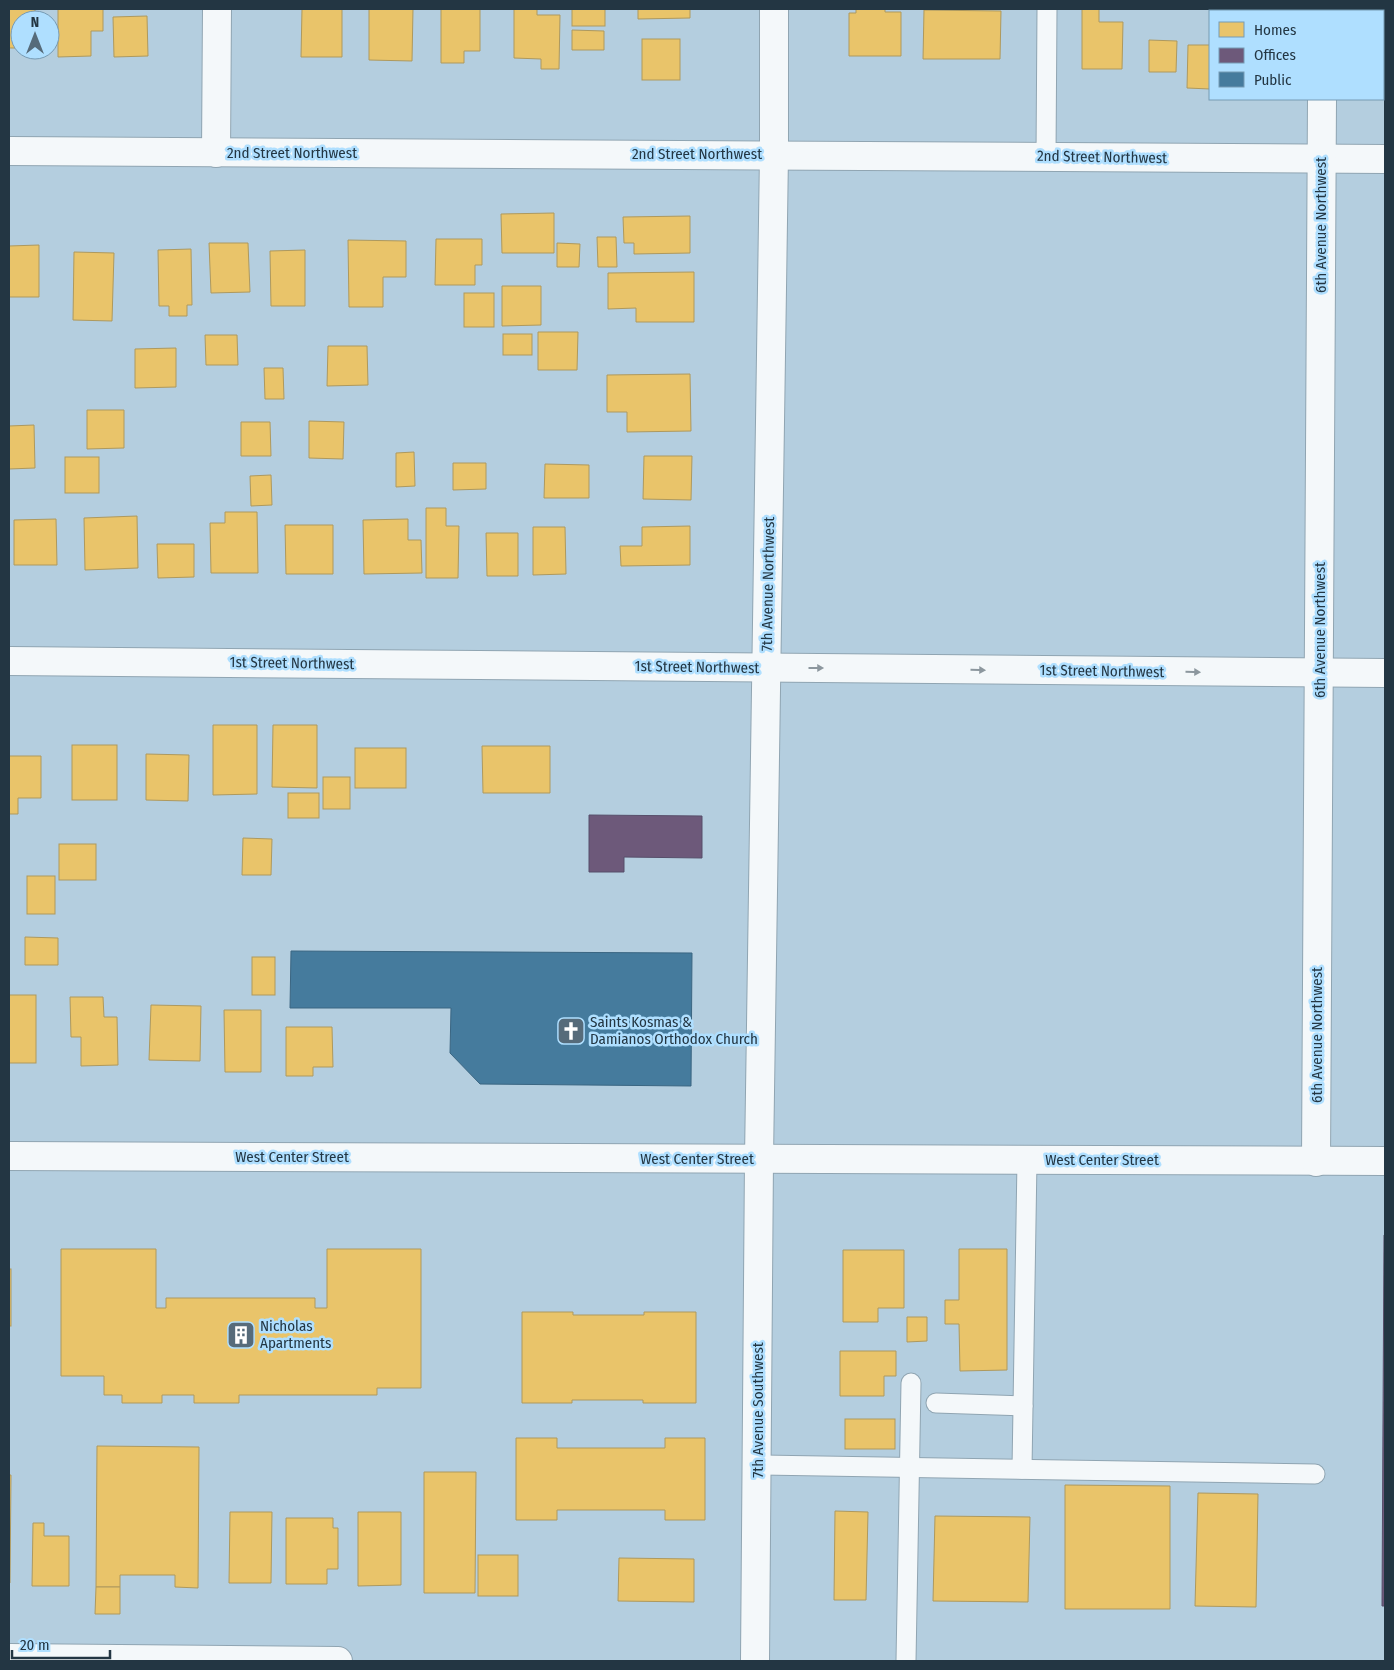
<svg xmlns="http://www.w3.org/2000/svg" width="1394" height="1670" font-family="'Fira Sans Condensed',sans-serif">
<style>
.homes{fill:#e9c46a;stroke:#ae995e}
.offices{fill:#6d597a;stroke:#574e6a}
.public{fill:#457b9d;stroke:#3b6682}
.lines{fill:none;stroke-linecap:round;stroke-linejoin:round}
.service-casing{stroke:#90a5b2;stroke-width:21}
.minor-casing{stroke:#90a5b2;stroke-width:30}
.tertiary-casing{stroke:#90a5b2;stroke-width:30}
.service{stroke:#f4f8fa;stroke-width:19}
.minor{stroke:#f4f8fa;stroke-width:28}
.tertiary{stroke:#f4f8fa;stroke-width:28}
.oneway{fill:#8c979e}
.labels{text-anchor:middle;stroke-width:5;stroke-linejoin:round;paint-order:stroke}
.street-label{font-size:15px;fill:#233643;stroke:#afdfff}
.poi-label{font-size:15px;fill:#233643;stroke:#afdfff;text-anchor:start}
</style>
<rect width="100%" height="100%" fill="#b4cedf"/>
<g class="homes">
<polygon points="9,9 35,9 35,20 20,20 20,48 9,48"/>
<polygon points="58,9 103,9 103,31 91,31 91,56 58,57"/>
<polygon points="302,9 342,9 342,57 301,57"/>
<polygon points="369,9 413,9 412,61 369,60"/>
<polygon points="441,9 480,9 480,51 464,51 464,63 441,63"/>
<polygon points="514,9 537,9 537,15 560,15 559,69 541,69 541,59 514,58"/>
<rect x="572" y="9" width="33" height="17"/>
<polygon points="638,9 690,9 690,18 638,19"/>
<polygon points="856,9 885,9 885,12 901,12 901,56 849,56 849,13 856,13"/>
<polygon points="1082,9 1099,9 1099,22 1123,22 1122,69 1082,69"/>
<rect x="1211" y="9" width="32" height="2"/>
<polygon points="924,10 1001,11 1000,59 923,59"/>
<polygon points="147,16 148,56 114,57 113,17"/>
<polygon points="572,30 604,31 604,50 572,50"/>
<rect x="642" y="39" width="38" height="41"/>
<polygon points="1149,40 1177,41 1176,72 1149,72"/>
<polygon points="1188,45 1210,45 1210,89 1187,88"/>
<polygon points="554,213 554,253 502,253 501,214"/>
<polygon points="690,216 690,253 634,254 634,243 624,243 623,217"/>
<polygon points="597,237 616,237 617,267 598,267"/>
<polygon points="436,239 482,239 482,265 475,265 475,285 435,285"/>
<polygon points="348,240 406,241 406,277 383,277 383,307 349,307"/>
<polygon points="209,243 248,243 250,292 211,293"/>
<polygon points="557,243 580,244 579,267 557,267"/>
<polygon points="39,245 39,297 9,297 9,246"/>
<polygon points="191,249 192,305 187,305 187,316 169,316 169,306 159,306 158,250"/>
<polygon points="305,250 305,306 271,306 270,251"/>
<polygon points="74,252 114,253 112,321 73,320"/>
<polygon points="694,272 694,322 636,322 636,308 608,309 608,273"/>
<polygon points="502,286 541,286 541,325 502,326"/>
<rect x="464" y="293" width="30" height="34"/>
<polygon points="538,332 578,332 577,370 538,370"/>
<rect x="503" y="334" width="29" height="21"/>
<polygon points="205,335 237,335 238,365 206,365"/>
<polygon points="328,346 367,346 368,385 327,386"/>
<polygon points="176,348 176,387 135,388 135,349"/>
<polygon points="264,368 283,368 284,399 265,399"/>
<polygon points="690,374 691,431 627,432 627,412 607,412 607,375"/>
<polygon points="87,410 124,410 124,448 87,449"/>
<polygon points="309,421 344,422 343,459 309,458"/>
<polygon points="241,422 270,422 271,456 241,456"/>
<polygon points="34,425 35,468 9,469 9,426"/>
<polygon points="414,452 415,486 396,487 396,453"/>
<polygon points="644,456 692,456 691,500 643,499"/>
<rect x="65" y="457" width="34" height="36"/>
<polygon points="453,463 486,463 486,489 453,490"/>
<polygon points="545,464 589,465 589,498 544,498"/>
<polygon points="271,475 272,505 251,506 250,476"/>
<polygon points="426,508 446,508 446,526 459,526 458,578 426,578"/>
<polygon points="225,512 257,512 258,573 211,573 210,523 225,523"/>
<polygon points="137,516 138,568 85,570 84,518"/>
<polygon points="56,519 57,565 14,565 14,520"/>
<polygon points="408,519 408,540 421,540 422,573 364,574 363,520"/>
<polygon points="285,525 333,525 333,574 286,574"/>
<polygon points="690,526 690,565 621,566 620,546 642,546 642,527"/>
<polygon points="533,527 565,527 566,574 533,575"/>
<polygon points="486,533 518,533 518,576 487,576"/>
<polygon points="157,544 194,544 194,577 158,578"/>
<polygon points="213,725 257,725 257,794 213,795"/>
<polygon points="273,725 317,725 317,788 272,787"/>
<rect x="72" y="745" width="45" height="55"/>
<polygon points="482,746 550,746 550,793 483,793"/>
<rect x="355" y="748" width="51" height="40"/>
<polygon points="146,754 189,755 188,801 146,800"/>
<polygon points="9,756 41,756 41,798 18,798 18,814 9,814"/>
<rect x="323" y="777" width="27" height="32"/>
<rect x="288" y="793" width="31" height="25"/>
<polygon points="243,838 272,839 271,875 242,875"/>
<rect x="59" y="844" width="37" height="36"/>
<rect x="27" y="876" width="28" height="38"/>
<polygon points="25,937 58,938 58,965 25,965"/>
<rect x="252" y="957" width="23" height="38"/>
<rect x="9" y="995" width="27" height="68"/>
<polygon points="70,997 103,997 104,1017 117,1017 118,1065 81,1066 81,1037 71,1037"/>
<polygon points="151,1005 201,1006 200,1061 149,1060"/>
<polygon points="224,1010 261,1010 261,1072 225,1072"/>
<polygon points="286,1027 332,1027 333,1067 313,1067 313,1076 286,1076"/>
<polygon points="61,1249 156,1249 156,1308 166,1308 166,1298 315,1298 315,1308 327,1308 327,1249 421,1249 421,1388 377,1388 377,1395 239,1395 239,1403 194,1403 194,1395 162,1395 162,1403 122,1403 122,1395 104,1395 104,1376 61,1376"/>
<polygon points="959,1249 1007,1249 1007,1370 960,1371 959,1324 945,1324 945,1300 959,1300"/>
<polygon points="843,1250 904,1250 904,1308 878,1308 878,1322 843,1322"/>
<rect x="9" y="1269" width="2" height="57"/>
<polygon points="522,1312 573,1312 573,1315 644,1315 644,1312 696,1312 696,1403 643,1403 643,1400 572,1400 572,1403 522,1403"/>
<polygon points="907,1317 927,1317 927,1341 907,1342"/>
<polygon points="840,1351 896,1351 896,1376 884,1376 884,1396 840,1396"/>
<rect x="845" y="1419" width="50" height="30"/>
<polygon points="516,1438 557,1438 557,1448 665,1448 665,1438 705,1438 705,1520 665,1520 665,1510 557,1510 557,1520 516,1520"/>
<polygon points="97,1446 199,1447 198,1588 175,1587 175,1575 120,1575 120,1587 96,1587"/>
<polygon points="424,1472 476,1472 475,1593 424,1593"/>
<polygon points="9,1475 11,1475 10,1583 9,1583"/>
<polygon points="1065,1485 1170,1486 1170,1609 1065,1609"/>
<polygon points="1198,1493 1258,1494 1256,1607 1195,1606"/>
<polygon points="835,1511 868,1512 866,1600 834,1600"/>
<polygon points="230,1512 272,1512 271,1583 229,1583"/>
<polygon points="358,1512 401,1512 401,1585 358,1586"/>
<polygon points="935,1516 1030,1517 1028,1602 933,1601"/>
<polygon points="286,1518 333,1518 333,1528 338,1528 338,1569 327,1569 327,1584 286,1584"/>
<polygon points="33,1523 44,1523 44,1536 69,1536 69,1586 32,1586"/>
<rect x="478" y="1555" width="40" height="41"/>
<polygon points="619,1558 694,1559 694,1602 618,1601"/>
<polygon points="96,1587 120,1587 120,1614 95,1614"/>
</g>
<g class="offices">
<polygon points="589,815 702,816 702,858 624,857 624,872 589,872"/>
<polygon points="1384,1235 1385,1235 1385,1606 1382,1606"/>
</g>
<polygon class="public" points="291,951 692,953 691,1086 480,1084 450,1053 451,1008 290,1008"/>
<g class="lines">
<defs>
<g id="service">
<polyline points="1046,156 1047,9"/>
<polyline points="936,1403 1023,1406"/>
<polyline points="758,1465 1315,1474"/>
<polyline points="1022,1469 1027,1160"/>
<polyline points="906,1661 911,1383"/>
</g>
<g id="minor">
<polyline points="9,151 1385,159"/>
<polyline points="216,153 217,9"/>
<polyline points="9,661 1385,673"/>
<polyline points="9,1658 338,1661"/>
<polyline points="755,1661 759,1159 774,154 774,9"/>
</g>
<g id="tertiary">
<polyline points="1323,11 1323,9"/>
<polyline points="9,1156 1385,1161"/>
<polyline points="1316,1162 1322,99"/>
</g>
</defs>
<use href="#service" class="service-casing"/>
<use href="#minor" class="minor-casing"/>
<use href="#tertiary" class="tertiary-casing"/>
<use href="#service" class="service"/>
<use href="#minor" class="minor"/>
<use href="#tertiary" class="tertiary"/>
</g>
<defs><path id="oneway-solid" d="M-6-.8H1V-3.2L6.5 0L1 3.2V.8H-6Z" transform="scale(1.25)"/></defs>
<g class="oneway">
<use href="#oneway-solid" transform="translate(816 668)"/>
<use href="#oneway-solid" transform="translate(978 670) rotate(1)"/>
<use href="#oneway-solid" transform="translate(1193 672) rotate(1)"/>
</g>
<defs>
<symbol id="church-square" viewBox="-11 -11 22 22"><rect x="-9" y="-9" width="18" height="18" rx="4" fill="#566b7a" stroke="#afdfff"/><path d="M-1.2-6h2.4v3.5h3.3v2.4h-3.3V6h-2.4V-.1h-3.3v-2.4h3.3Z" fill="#fff"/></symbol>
<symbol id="building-square" viewBox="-11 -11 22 22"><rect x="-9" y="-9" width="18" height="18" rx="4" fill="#566b7a" stroke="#afdfff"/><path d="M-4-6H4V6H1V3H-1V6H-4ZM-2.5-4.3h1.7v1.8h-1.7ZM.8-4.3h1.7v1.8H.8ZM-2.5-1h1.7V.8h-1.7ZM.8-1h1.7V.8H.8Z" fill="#fff"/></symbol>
</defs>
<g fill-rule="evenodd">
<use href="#church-square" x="555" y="1015" width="32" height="32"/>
<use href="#building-square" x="225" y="1319" width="32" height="32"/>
</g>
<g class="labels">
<g class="street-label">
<text x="292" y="158">2nd Street Northwest</text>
<text x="697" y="159">2nd Street Northwest</text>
<text transform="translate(1102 157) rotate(1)" y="5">2nd Street Northwest</text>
<text transform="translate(1321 225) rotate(-90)" y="5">6th Avenue Northwest</text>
<text transform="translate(768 584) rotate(-89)" y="5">7th Avenue Northwest</text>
<text transform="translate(1320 630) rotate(-90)" y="5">6th Avenue Northwest</text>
<text transform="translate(292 663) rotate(1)" y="5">1st Street Northwest</text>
<text transform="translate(697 667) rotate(1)" y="5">1st Street Northwest</text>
<text transform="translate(1102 671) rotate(1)" y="5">1st Street Northwest</text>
<text transform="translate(1317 1035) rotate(-90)" y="5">6th Avenue Northwest</text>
<text x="292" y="1162">West Center Street</text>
<text x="697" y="1164">West Center Street</text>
<text x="1102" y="1165">West Center Street</text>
<text transform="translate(758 1410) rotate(-90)" y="5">7th Avenue Southwest</text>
</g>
<g class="poi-label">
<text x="590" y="1027">Saints Kosmas &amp;<tspan x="590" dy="17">Damianos Orthodox Church</tspan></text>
<text x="260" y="1331">Nicholas<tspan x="260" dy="17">Apartments</tspan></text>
</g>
</g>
<rect width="1394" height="1670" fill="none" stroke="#233643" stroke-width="20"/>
<rect x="1209" y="10" width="175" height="90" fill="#afdfff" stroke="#779bb4"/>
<rect x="1219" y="22" width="25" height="15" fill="#e9c46a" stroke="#779bb4"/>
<text x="1254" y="35" font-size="15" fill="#233643">Homes</text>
<rect x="1219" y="48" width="25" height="15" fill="#6d597a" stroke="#779bb4"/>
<text x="1254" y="60" font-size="15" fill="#233643">Offices</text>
<rect x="1219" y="72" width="25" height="15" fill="#457b9d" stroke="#779bb4"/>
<text x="1254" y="85" font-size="15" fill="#233643">Public</text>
<g transform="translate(35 35)"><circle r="24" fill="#afdfff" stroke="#779bb4"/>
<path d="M0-4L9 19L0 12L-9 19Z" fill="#566b7a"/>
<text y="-8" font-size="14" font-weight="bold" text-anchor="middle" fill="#233643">N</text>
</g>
<path d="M12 1650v8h98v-8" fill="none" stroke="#233643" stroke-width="2.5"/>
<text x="20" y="1650" font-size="15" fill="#233643" stroke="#afdfff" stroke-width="4" paint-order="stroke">20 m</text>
</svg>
